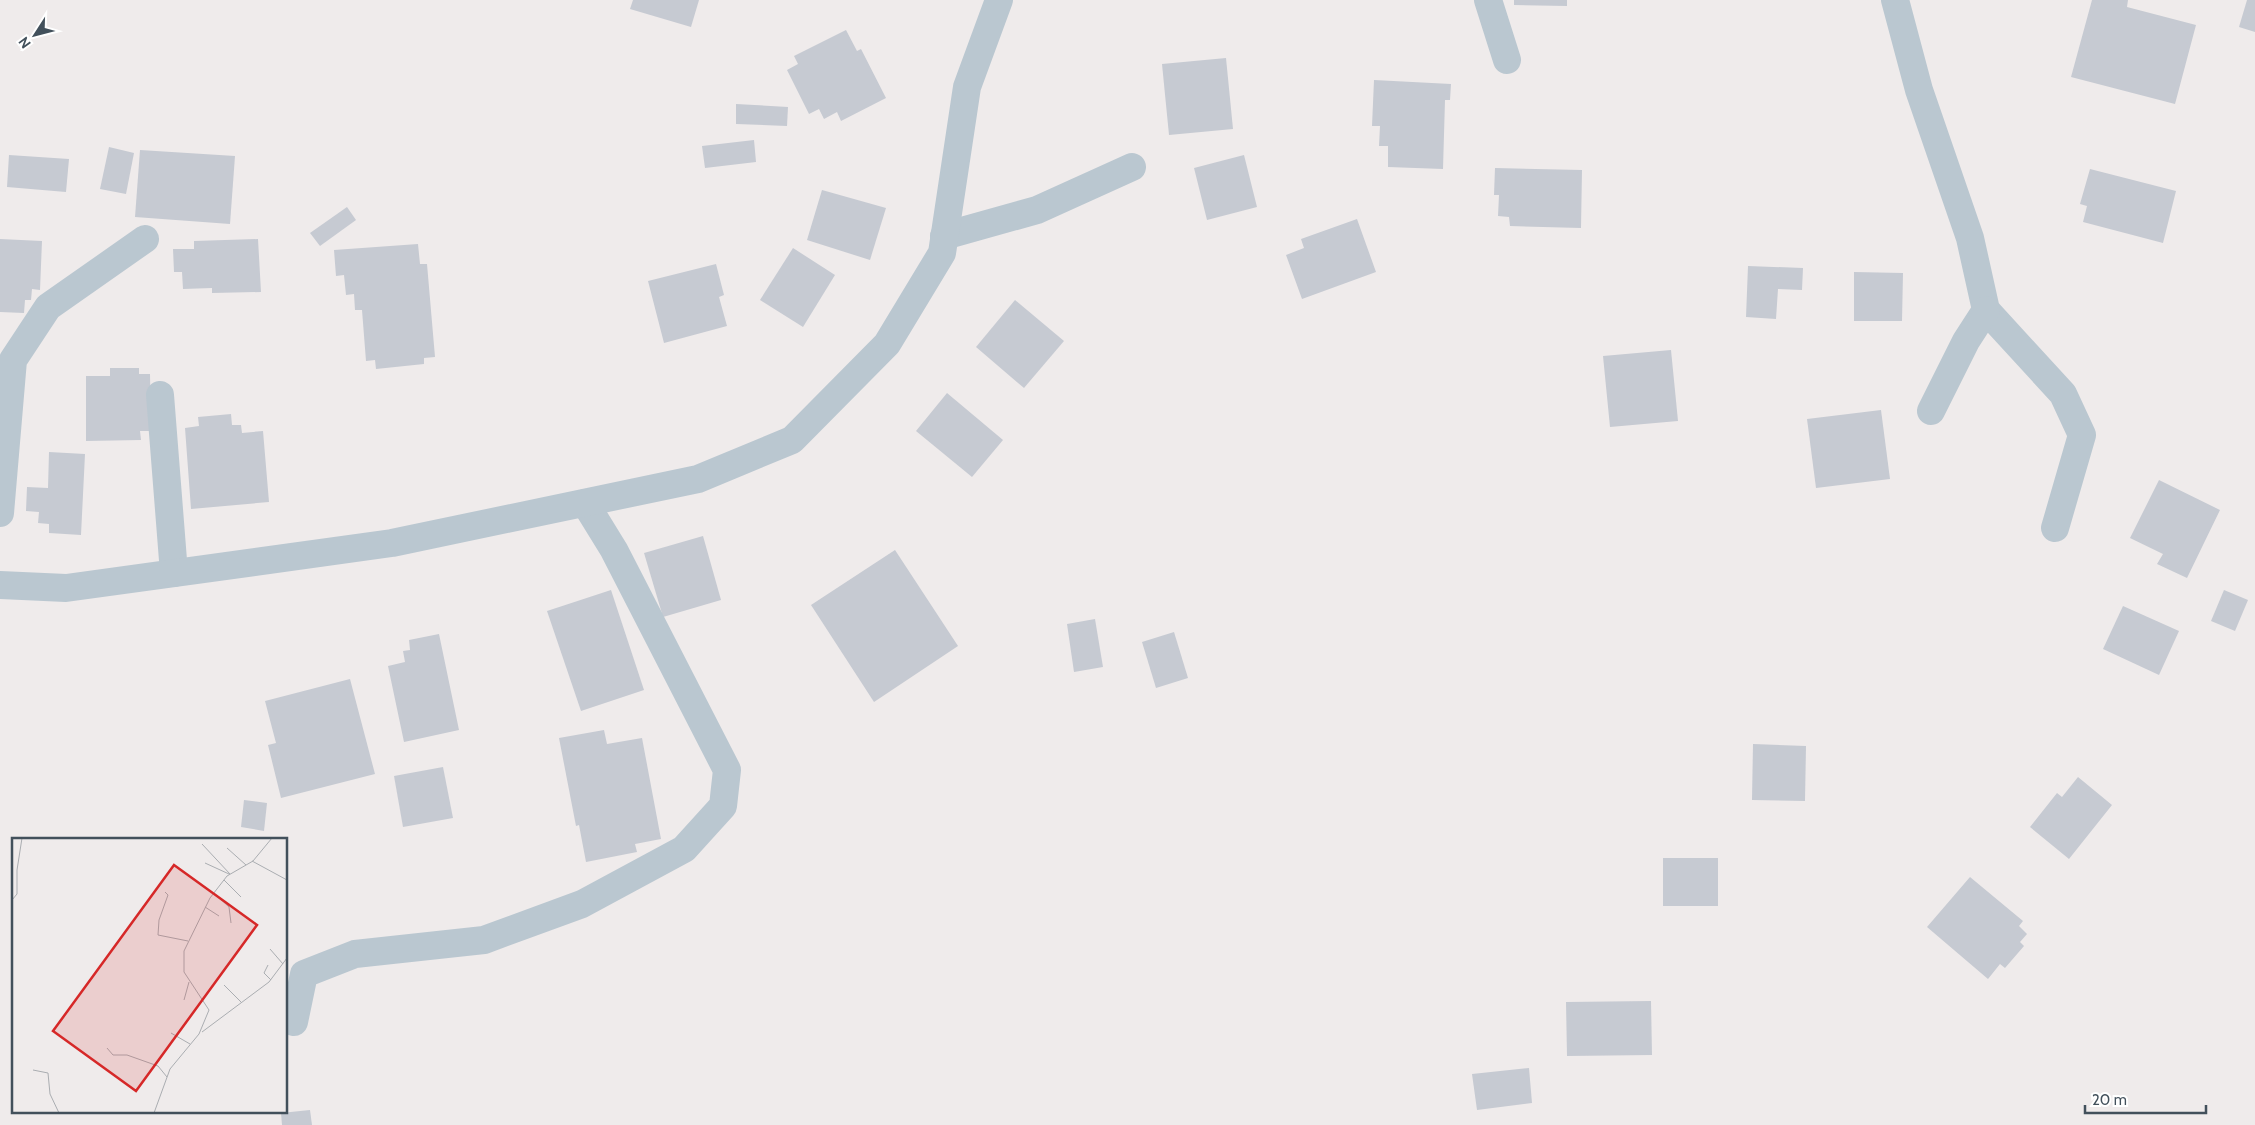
<svg xmlns="http://www.w3.org/2000/svg" width="2255" height="1125" font-family="Cabin,sans-serif">
<style>
.building{fill:#c6cad2}
.lines{fill:none;stroke-linecap:round;stroke-linejoin:round}
.minor{stroke:#bac7d0;stroke-width:28}
.tertiary{stroke:#bac7d0;stroke-width:28}
.inset-road{fill:none;stroke:#aaadb1;stroke-width:1}
.view{fill:#d62828;fill-opacity:0.15;stroke:#d62828;stroke-width:2.5}
.inset-edge{fill:none;stroke:#42505b;stroke-width:2.5}
</style>
<rect width="100%" height="100%" fill="#efebeb"/>
<g class="building">
<polygon points="633,0 699,0 691,27 630,9"/>
<polygon points="1514,0 1567,0 1567,6 1514,5"/>
<polygon points="2092,0 2128,0 2127,7 2196,25 2175,104 2071,77"/>
<polygon points="2247,0 2255,0 2255,32 2239,27"/>
<polygon points="846,30 857,51 861,49 886,98 841,121 837,112 824,119 819,109 809,114 787,70 798,64 794,56"/>
<polygon points="1226,58 1233,129 1169,135 1162,64"/>
<polygon points="1374,80 1451,84 1450,100 1445,100 1443,169 1388,167 1388,146 1379,146 1380,126 1372,126"/>
<polygon points="736,104 788,107 787,126 736,124"/>
<polygon points="754,140 756,162 705,168 702,146"/>
<polygon points="109,147 134,153 126,194 100,189"/>
<polygon points="140,150 235,156 230,224 135,217"/>
<polygon points="9,155 69,159 66,192 7,187"/>
<polygon points="1244,155 1257,207 1207,220 1194,168"/>
<polygon points="1495,168 1582,170 1581,228 1510,226 1509,217 1498,216 1499,195 1494,195"/>
<polygon points="2090,169 2176,191 2163,243 2083,222 2087,206 2080,204"/>
<polygon points="822,190 886,208 870,260 807,240"/>
<polygon points="347,207 356,220 320,246 310,233"/>
<polygon points="1357,219 1376,272 1302,299 1286,255 1304,248 1301,239"/>
<polygon points="0,239 42,241 40,290 32,289 31,300 25,300 24,313 0,312"/>
<polygon points="258,239 261,292 212,293 212,288 183,289 182,272 174,272 173,249 194,249 194,241"/>
<polygon points="418,244 420,264 427,264 435,357 424,358 424,364 376,369 375,360 366,361 362,310 355,310 354,294 346,295 344,275 336,276 334,250"/>
<polygon points="793,248 835,275 803,327 760,300"/>
<polygon points="716,264 724,295 719,297 727,326 664,343 648,281"/>
<polygon points="1748,266 1803,268 1802,290 1778,289 1776,319 1746,317"/>
<polygon points="1854,272 1903,273 1902,321 1854,321"/>
<polygon points="1015,300 1064,341 1024,388 976,347"/>
<polygon points="1671,350 1678,421 1610,427 1603,356"/>
<polygon points="110,368 139,368 139,374 150,374 151,431 140,431 141,440 86,441 86,376 110,376"/>
<polygon points="947,393 1003,440 972,477 916,431"/>
<polygon points="1881,410 1890,479 1816,488 1807,419"/>
<polygon points="231,414 232,425 241,425 242,433 263,431 269,502 191,509 185,428 199,426 198,417"/>
<polygon points="49,452 85,454 81,535 49,533 49,524 38,523 39,512 26,511 27,487 48,488"/>
<polygon points="2159,480 2220,510 2187,578 2157,564 2163,554 2130,538"/>
<polygon points="703,536 721,600 663,617 644,553"/>
<polygon points="895,550 958,646 874,702 811,605"/>
<polygon points="611,590 644,690 581,711 547,611"/>
<polygon points="2224,590 2248,600 2235,631 2211,621"/>
<polygon points="2123,606 2179,631 2159,675 2103,649"/>
<polygon points="1095,619 1103,667 1074,672 1067,624"/>
<polygon points="1174,632 1188,678 1156,688 1142,642"/>
<polygon points="439,634 459,730 404,742 388,666 405,662 403,651 410,650 409,640"/>
<polygon points="350,679 375,774 281,798 268,745 276,743 265,701"/>
<polygon points="604,730 607,744 642,738 661,839 635,844 637,852 586,862 579,825 576,826 559,738"/>
<polygon points="1753,744 1806,746 1805,801 1752,800"/>
<polygon points="443,767 453,818 403,827 394,776"/>
<polygon points="2078,777 2112,805 2069,859 2030,827 2057,793 2062,797"/>
<polygon points="244,800 267,803 264,831 241,827"/>
<rect x="1663" y="858" width="55" height="48"/>
<polygon points="1970,877 2023,921 2019,926 2027,934 2020,942 2024,946 2005,968 2000,964 1988,979 1927,927"/>
<polygon points="1651,1001 1652,1055 1567,1056 1566,1002"/>
<polygon points="1529,1068 1532,1103 1477,1110 1472,1074"/>
<polygon points="310,1110 312,1125 282,1125 281,1113"/>
</g>
<g class="lines">
<g class="minor">
<polyline points="1488,0 1507,60"/>
<polyline points="1895,0 1919,90 1970,238 1986,310 2063,394 2082,435 2055,528"/>
<polyline points="944,236 1037,210 1132,167"/>
<polyline points="160,395 174,573"/>
<polyline points="1931,411 1966,341 1986,310"/>
<polyline points="0,513 13,360 48,307 145,239"/>
<polyline points="294,1022 304,974 355,954 484,940 582,904 684,849 723,806 727,770 614,550 585,503"/>
</g>
<polyline class="tertiary" points="0,585 66,588 392,543 698,479 792,440 887,344 942,253 967,87 999,0"/>
</g>
<g transform="translate(12 838)">
<rect width="275" height="275" fill="#efebeb"/>
<path class="inset-road" d="M 190,6 L 218,36M 215,10 L 234,27M 240,23 L 275,42M 193,25 L 217,36M 212,42 L 229,59M 153,54 L 156,57 L 147,82 L 146,97 L 176,103M 202,55 L 217,69 L 219,85M 0,62 L 5,56 L 5,32 L 10,0M 193,69 L 207,78M 258,111 L 271,126M 256,127 L 252,135 L 259,142M 212,147 L 229,164M 172,162 L 177,144M 190,194 L 257,144 L 275,120M 159,195 L 178,206M 95,210 L 101,217 L 115,217 L 146,228 L 155,239M 21,232 L 36,235 L 38,256 L 47,275M 142,275 L 158,231 L 187,196 L 197,172 L 172,134 L 172,113 L 198,60 L 215,38 L 241,23 L 260,0"/>
<path class="view" d="M 162,27 L 245,87 L 124,253 L 41,193 Z"/>
<rect width="275" height="275" class="inset-edge"/>
</g>
<g transform="translate(35 35) rotate(234)" stroke="#ffffff" stroke-width="4" paint-order="stroke">
<path d="M0-4L9 19L0 12L-9 19Z" fill="#42505b"/>
<text y="-8" font-size="14" font-weight="bold" text-anchor="middle" fill="#42505b">N</text>
</g>
<path d="M2085 1105v8h121v-8" fill="none" stroke="#42505b" stroke-width="2.5"/>
<text x="2092" y="1105" font-size="15" fill="#42505b" stroke="#ffffff" stroke-width="4" paint-order="stroke">20 m</text>
</svg>
